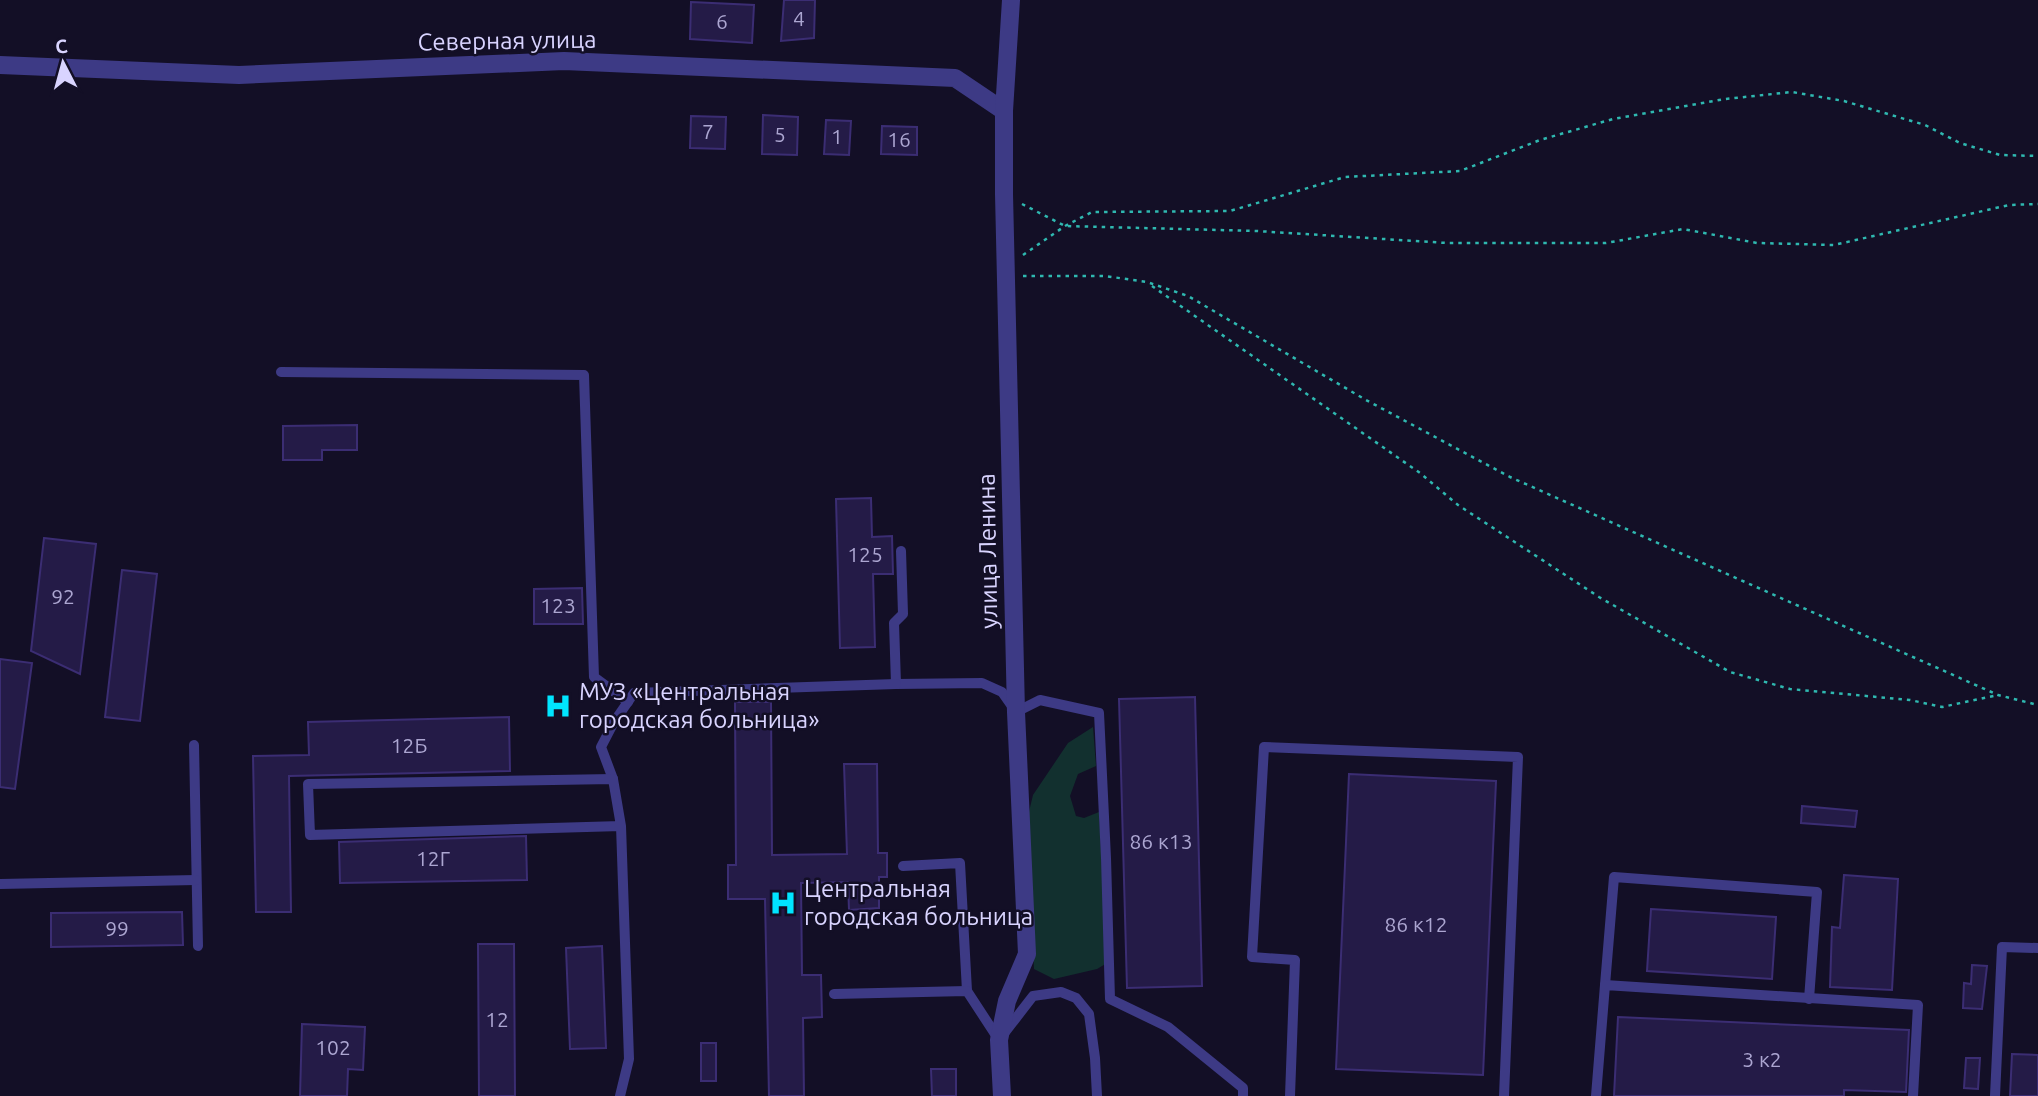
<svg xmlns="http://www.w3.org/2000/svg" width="2038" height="1096" font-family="Ubuntu,sans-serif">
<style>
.green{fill:#12302f}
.building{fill:#241b47;stroke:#3b2d73;stroke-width:2}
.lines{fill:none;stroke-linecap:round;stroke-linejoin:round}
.path{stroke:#2fb8b0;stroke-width:2.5;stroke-dasharray:3.5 5;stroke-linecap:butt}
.service{stroke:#3d3a85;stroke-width:10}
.minor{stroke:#3d3a85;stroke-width:18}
.labels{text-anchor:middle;stroke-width:5;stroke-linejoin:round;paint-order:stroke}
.number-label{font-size:21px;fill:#aca6d1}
.street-label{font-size:24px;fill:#d9d4ff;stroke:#130f26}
.poi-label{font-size:24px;fill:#d9d4ff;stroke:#130f26;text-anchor:start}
</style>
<rect width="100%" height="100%" fill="#130f26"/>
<polygon class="green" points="1093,727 1096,766 1078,774 1070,796 1076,816 1084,818 1099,812 1107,963 1097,969 1054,979 1034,969 1027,820 1033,795 1068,743"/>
<g class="building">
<polygon points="784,0 815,0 814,38 781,41"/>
<polygon points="691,2 754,5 752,43 690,39"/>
<polygon points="763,115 798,117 797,155 762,154"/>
<polygon points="691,116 726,117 725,149 690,148"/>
<polygon points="826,120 851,121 849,155 824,154"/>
<polygon points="882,126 917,127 917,155 881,154"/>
<polygon points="357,425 357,450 322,450 322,460 283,460 283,426"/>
<polygon points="871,498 872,537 892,536 893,574 873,574 875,647 840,648 836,499"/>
<polygon points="44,538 96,544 80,674 31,651"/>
<polygon points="122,570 157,574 140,721 105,717"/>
<polygon points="582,588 583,624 534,624 534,589"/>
<polygon points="0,659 32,663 15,789 0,787"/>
<polygon points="1195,697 1202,986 1127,988 1119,699"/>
<polygon points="735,702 771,702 772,855 847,854 844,764 877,764 878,853 887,853 887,877 879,877 879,908 849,910 848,882 801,883 802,975 821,975 822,1017 803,1018 804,1096 769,1096 765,899 728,899 728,865 736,865"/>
<polygon points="509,717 510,771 289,776 291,912 256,912 253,756 309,755 308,722"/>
<polygon points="1349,774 1496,781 1483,1075 1336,1069"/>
<polygon points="1802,806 1857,811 1855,827 1801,823"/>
<polygon points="526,836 527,880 340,883 339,842"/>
<polygon points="1844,875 1898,879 1892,990 1830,987 1832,927 1840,928"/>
<polygon points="1651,909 1776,917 1772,979 1647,971"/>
<polygon points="182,912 183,945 51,947 51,913"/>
<polygon points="478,944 514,944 515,1096 479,1096"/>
<polygon points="602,946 606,1048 570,1049 566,948"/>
<polygon points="1972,965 1987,966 1982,1009 1963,1008 1964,983 1971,984"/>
<polygon points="1618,1017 1909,1030 1906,1092 1844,1090 1844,1096 1614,1096"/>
<polygon points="302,1024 365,1027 363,1070 348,1069 347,1096 300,1096"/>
<rect x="701" y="1043" width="15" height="38"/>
<polygon points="2012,1054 2038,1055 2038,1096 2010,1096"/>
<polygon points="1966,1058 1980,1058 1978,1089 1964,1088"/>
<polygon points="931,1069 956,1069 956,1096 932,1096"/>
</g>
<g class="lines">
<g class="path">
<polyline points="1022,204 1065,226 1257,231 1447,243 1606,243 1683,229 1757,243 1834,245 2009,205 2038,204"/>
<polyline points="1023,255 1065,226 1092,212 1230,211 1345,177 1460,171 1540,140 1613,119 1725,99 1792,92 1844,101 1925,125 1960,143 2000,155 2038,156"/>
<polyline points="1023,276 1105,276 1147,282 1188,296 1366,400 1510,477 1998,695 2038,705"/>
<polyline points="1152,286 1420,473 1458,505 1599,597 1730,672 1790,689 1910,700 1942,707 1998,695"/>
</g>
<g class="service">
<polyline points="281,372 584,375 594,677 628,702"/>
<polyline points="901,551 903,614 894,623 896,684 982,683 1002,692 1016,712 1040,700 1099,713 1106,858 1110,999 1168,1027 1243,1088 1243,1096"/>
<polyline points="194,745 198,946"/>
<polyline points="613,779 601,747 614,722 634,693 896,684"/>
<polyline points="903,866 960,863 967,991"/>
<polyline points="0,884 196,880"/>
<polyline points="1605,985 1614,877 1817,892 1809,999"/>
<polyline points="834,994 967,991 999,1040 1033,996 1061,992 1076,998 1089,1014 1095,1058 1097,1096"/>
<polyline points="620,1096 629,1059 621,826 613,779 308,784 310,835 621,826"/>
<polyline points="1290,1096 1295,960 1252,957 1264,747 1518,757 1504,1096"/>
<polyline points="1596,1096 1605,985 1918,1005 1913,1096"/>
<polyline points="1995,1096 2002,947 2038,948"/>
</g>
<g class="minor">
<polyline points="0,65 239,75 564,61 955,78 1004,111"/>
<polyline points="1002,1096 999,1040 1007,1001 1027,954 1016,712 1004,194 1004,111 1011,0"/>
</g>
</g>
<defs>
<symbol id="hospital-bare" viewBox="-9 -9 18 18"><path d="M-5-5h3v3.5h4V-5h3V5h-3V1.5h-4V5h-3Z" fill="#00e5ff" stroke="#130f26" stroke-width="2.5" paint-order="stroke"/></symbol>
</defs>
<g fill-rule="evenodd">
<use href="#hospital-bare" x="539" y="687" width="38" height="38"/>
<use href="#hospital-bare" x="764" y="884" width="38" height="38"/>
</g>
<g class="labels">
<g class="number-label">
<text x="799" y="26">4</text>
<text x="722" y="29">6</text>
<text x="708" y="139">7</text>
<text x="780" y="142">5</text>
<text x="837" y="144">1</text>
<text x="899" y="147">16</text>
<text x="865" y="562">125</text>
<text x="63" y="604">92</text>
<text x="558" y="613">123</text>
<text x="409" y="753">12Б</text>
<text x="1161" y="849">86 к13</text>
<text x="433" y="866">12Г</text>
<text x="1416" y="932">86 к12</text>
<text x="117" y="936">99</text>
<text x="497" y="1027">12</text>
<text x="333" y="1055">102</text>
<text x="1762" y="1067">3 к2</text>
</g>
<g class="street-label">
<text transform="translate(507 41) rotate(-1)" y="8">Северная улица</text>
<text transform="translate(988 551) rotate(-91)" y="8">улица Ленина</text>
</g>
<g class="poi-label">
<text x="579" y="700">МУЗ «Центральная<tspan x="579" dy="28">городская больница»</tspan></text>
<text x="804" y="897">Центральная<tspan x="804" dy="28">городская больница</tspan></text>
</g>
</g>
<g transform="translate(63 63) rotate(354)" stroke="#130f26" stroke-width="5" paint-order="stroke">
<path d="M0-5L12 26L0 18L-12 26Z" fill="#d9d4ff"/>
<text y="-10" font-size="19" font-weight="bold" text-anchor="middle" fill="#d9d4ff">С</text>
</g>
</svg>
